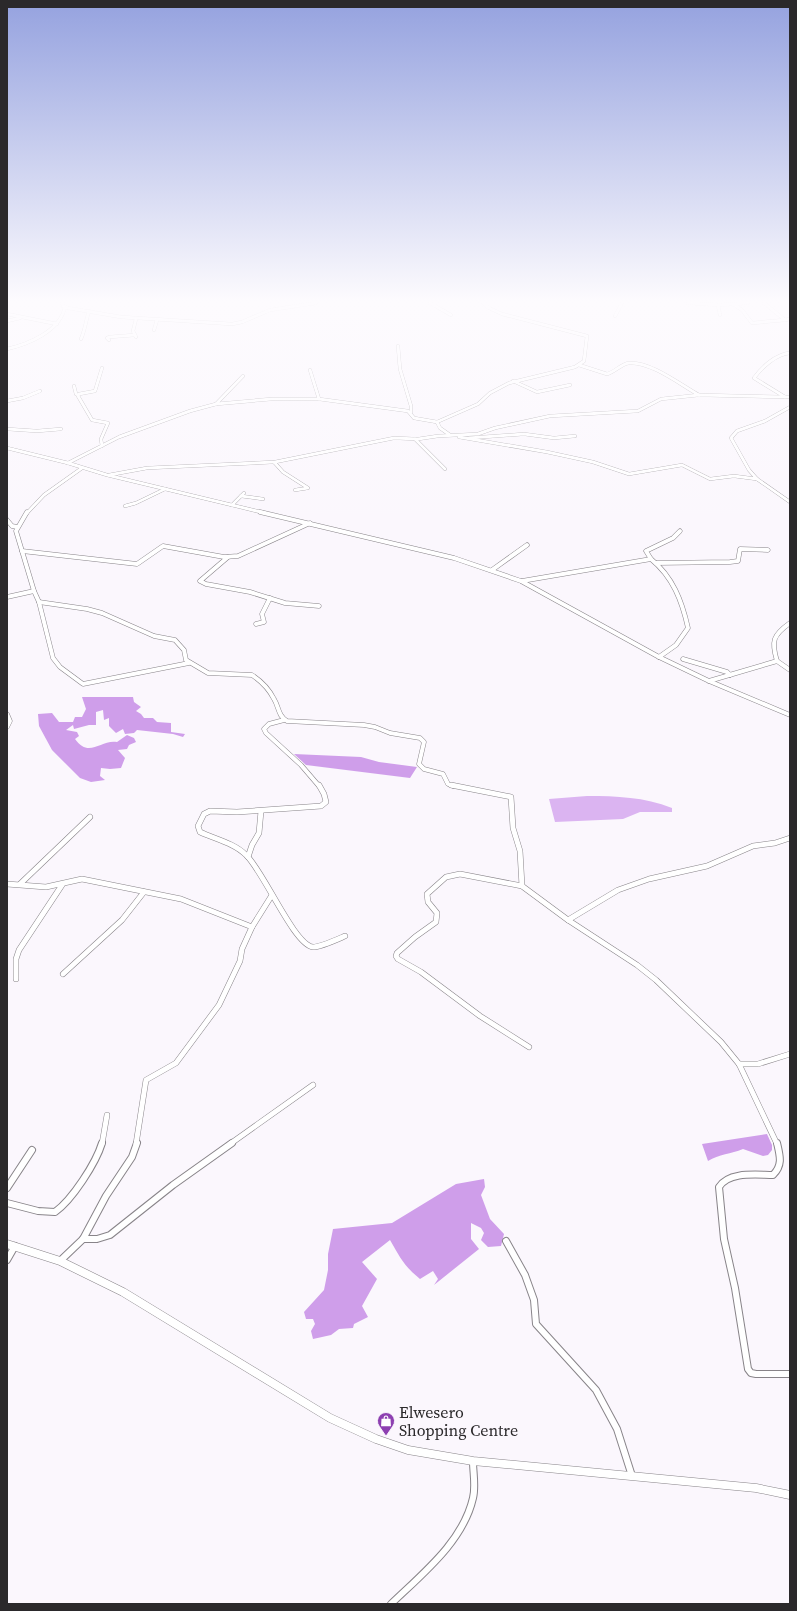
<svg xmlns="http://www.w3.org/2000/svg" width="797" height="1611" font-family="'Source Serif 4',serif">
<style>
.green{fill:#dbb4f1}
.forest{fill:#cf9eea}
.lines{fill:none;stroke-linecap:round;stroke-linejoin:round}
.minor-far3-casing{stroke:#888489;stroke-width:3.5}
.minor-far2-casing{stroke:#888489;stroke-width:5}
.minor-far1-casing{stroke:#888489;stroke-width:6}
.minor-casing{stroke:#888489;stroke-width:8}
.tertiary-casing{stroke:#888489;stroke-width:9}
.minor-far3{stroke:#fff;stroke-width:3}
.minor-far2{stroke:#fff;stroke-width:4}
.minor-far1{stroke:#fff;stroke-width:5}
.minor{stroke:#fff;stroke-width:6}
.tertiary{stroke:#fff;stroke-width:8}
.labels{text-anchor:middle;stroke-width:3;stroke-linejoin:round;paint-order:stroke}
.near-poi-label{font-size:16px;fill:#2b292b;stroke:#fbf7fd;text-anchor:start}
</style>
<rect width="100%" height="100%" fill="#fbf7fd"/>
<path class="green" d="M 587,796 C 617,796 644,797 672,808 L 672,812 L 640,812 L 623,819 L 555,822 L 549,799 Z"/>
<g class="forest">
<path d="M 82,697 L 133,697 L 134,702 L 141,707 L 136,711 L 141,714 L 144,718 L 153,718 L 157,722 L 171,723 L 171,732 L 185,734 L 183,737 L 173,734 L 137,730 L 134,733 L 125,734 L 123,729 L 116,733 L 109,726 L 109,718 L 104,720 L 103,710 L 96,712 L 96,725 L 89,725 L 74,729 L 73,725 L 66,730 L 77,732 L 79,736 L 75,739 C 89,759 101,739 117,742 L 127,735 L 134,738 L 136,742 L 129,745 L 127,749 L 118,750 L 125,758 L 121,768 L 110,769 L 101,768 L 100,776 L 105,780 L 91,782 L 80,778 L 52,750 L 39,726 L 38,714 L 52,713 L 59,722 L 73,722 L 75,717 L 82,717 L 86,709 Z"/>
<polygon points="294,754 361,757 379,762 417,767 410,778 306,765"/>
<path d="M 767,1134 L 772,1145 L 772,1150 L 768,1155 L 763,1156 L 743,1149 C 731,1154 719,1154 708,1161 L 702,1144 Z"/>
<path d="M 484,1179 L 485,1187 L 481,1195 L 490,1219 L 504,1234 L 501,1246 L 488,1247 L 481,1240 L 484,1233 L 481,1228 L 471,1223 L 471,1239 L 479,1249 L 434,1285 L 438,1279 L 433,1271 L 420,1279 C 403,1265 400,1257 390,1240 L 362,1262 L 377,1279 L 362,1306 L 368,1317 L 354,1324 L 353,1328 L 339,1329 L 331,1335 L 313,1339 L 311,1331 L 315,1324 L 313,1319 L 306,1319 L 304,1312 L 324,1290 L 328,1270 L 328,1254 L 333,1229 L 392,1223 L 456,1184 Z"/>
</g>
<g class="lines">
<defs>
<g id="minor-far3">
<polyline points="62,303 63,306 68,308 121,317 232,324 242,322 270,310 316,303"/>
<polyline points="430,303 451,315"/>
<polyline points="688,303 718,305 748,303"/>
<polyline points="764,303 785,320 790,319"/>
<polyline points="733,304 742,310 752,323 785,320"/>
<polyline points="718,305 720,315"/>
<polyline points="7,314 57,324"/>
<polyline points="615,316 622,303"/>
<polyline points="136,319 133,331 136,337"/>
<polyline points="7,321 20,318"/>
<polyline points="154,330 157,320"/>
<path d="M 81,339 C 85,330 86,320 89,311"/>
<polyline points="109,340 107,338 109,337 135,335"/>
<polyline points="398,346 400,369 411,406 411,412"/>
<path d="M 7,349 C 29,344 60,331 65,307"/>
<path d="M 579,365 L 607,374 C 615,372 621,364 629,363 C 650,361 681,385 699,395"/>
<polyline points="102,368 95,391 79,394 78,396 92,420 108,423 101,439 102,446"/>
<polyline points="310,370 319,399"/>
<polyline points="513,381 537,392 570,385"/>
<polyline points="74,386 76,394 78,395"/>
<path d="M 785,397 L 754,378 C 762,367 776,354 790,353"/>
<polyline points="7,401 23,398 40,391"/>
<polyline points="216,404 243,376"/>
<polyline points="790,407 765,421 737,431 731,438 749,470 757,479 790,502"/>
<polyline points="437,422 440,428 450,435"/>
<polyline points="7,429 37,431 61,429"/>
<polyline points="459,437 547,452 593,462 629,474 682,465 710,479 734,476 757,479"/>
<polyline points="469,438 524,434 554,438 575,436"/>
<polyline points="415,439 445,469"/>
<polyline points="7,448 68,463 107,475 265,513"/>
<polyline points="274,462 283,472 308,488 295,490"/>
<polyline points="68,463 119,437 190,411 216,404 272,399 319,399 408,411 414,418 437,422 478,404 490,393 509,383 575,367 584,361 587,336 502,314 489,308 483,303"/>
<polyline points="109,475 147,468 275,462 394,438 418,439 438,436 478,434 495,428 550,416 638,411 661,399 699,395 790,397"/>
<polyline points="241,496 263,499"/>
<polyline points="232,505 244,493"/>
<polyline points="125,506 136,503 165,489"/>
<polyline points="27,513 44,495 82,468"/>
</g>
<g id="minor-far2">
<polyline points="27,512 16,531 34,591 39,602 53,658 60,667 83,684 189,663"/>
<polyline points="260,512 454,558 521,581 659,657 709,681 790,715"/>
<polyline points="7,520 12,526 17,527"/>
<polyline points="22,551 137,564 163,546 224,557 238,556 310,523"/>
<polyline points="228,557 200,581 206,584 250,592 285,603 319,606"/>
<polyline points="651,559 646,551 673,538 680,531"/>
<polyline points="656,563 730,562 738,561 740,549 768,550"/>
<polyline points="492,570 527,545"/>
<path d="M 522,581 L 651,559 C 673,577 682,601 688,628 L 676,645 L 659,657"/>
<polyline points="7,597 34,591"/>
<path d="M 39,602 L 87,609 L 102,613 L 154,636 L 175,640 L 184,650 L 186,660 L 208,673 L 252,675 C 261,681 269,689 274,699 C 279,707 278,716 287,721 L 364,725 L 375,727 L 390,733 L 420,738 L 424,742 L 419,764 L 424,769 L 443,774 L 448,784 L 453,786"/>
<polyline points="256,624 264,622 262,614 270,598"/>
<polyline points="683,659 727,672 730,675"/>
<path d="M 777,661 C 771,641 773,635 790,623"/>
<polyline points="709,681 777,661 790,670"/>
<polyline points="7,714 10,721 7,727"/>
<polyline points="284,720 269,724 264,729 266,733 301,765 319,786"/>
</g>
<g id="minor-far1">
<path d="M 319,785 L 324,794 L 326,802 L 321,806 L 237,812 L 210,811 L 204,814 L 198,826 L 200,832 C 215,839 234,843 246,855 C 263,870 294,945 313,947 C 321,947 338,939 345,936"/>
<polyline points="451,785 511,797 513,828 520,851 522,886 568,920 637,965 656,980 721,1042 739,1064 777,1144"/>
<polyline points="248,857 252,845 259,833 261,811"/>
<polyline points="7,884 46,887 82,879 181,899 252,927"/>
<polyline points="20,884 90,817"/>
<polyline points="522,886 460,874 446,877 427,894 428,902 437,913 436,922 415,937 397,953 396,956 398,959 421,972 480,1016 529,1047"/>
<polyline points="568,920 618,890 649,879 707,866 753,846 775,843 790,838"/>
<polyline points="63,974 122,920 144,892"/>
<polyline points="16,979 16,959 19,950 62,885"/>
<polyline points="739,1064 758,1064 790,1054"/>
<polyline points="102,1144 107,1115"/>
<polyline points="136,1144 146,1080 176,1063 219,1005 240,961 242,949 252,927 272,895"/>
<polyline points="230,1144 313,1085"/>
</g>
<g id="minor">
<path d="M 777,1143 C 780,1156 783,1165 773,1175 C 757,1175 729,1171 719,1187 L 724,1239 L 735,1288 L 748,1369 L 751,1373 L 756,1374 L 790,1374"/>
<polyline points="7,1188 32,1150"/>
<path d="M 7,1203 L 38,1211 L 55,1212 C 72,1200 96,1163 102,1143"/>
<polyline points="83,1239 97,1239 110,1235 173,1185 232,1143"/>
<polyline points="506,1241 525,1275 534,1300 536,1324 596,1390 617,1429 632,1476"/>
<polyline points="7,1260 15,1246"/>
<polyline points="60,1261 83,1239 106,1196 132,1157 137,1143"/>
<path d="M 391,1604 C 422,1574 463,1542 473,1498 C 476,1486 473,1473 473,1461"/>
</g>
<polyline id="tertiary" points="7,1244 60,1261 123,1292 330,1418 376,1439 408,1450 473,1461 756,1488 790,1495"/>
</defs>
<use href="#minor-far3" class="minor-far3-casing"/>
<use href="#minor-far2" class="minor-far2-casing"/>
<use href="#minor-far1" class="minor-far1-casing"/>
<use href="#minor" class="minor-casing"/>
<use href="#tertiary" class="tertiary-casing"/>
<use href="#minor-far3" class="minor-far3"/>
<use href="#minor-far2" class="minor-far2"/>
<use href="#minor-far1" class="minor-far1"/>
<use href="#minor" class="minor"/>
<use href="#tertiary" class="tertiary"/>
</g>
<linearGradient id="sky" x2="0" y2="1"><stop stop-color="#95a2df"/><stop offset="0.57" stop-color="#fdfbfe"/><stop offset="1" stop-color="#fdfbfe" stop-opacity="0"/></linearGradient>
<rect width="797" height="528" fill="url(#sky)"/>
<defs>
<symbol id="shop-pin" viewBox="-11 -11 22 30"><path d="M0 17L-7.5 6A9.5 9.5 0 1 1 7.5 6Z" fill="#8d40b1" stroke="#fbf7fd"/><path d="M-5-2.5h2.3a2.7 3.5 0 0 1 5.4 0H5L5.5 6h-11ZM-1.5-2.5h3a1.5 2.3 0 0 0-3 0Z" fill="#fff"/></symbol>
</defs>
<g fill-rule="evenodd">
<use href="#shop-pin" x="376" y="1411" width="20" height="27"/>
</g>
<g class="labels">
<g class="near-poi-label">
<text x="399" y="1418">Elwesero<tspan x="399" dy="18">Shopping Centre</tspan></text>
</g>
</g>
<rect width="797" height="1611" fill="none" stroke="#2b292b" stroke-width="16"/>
</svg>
